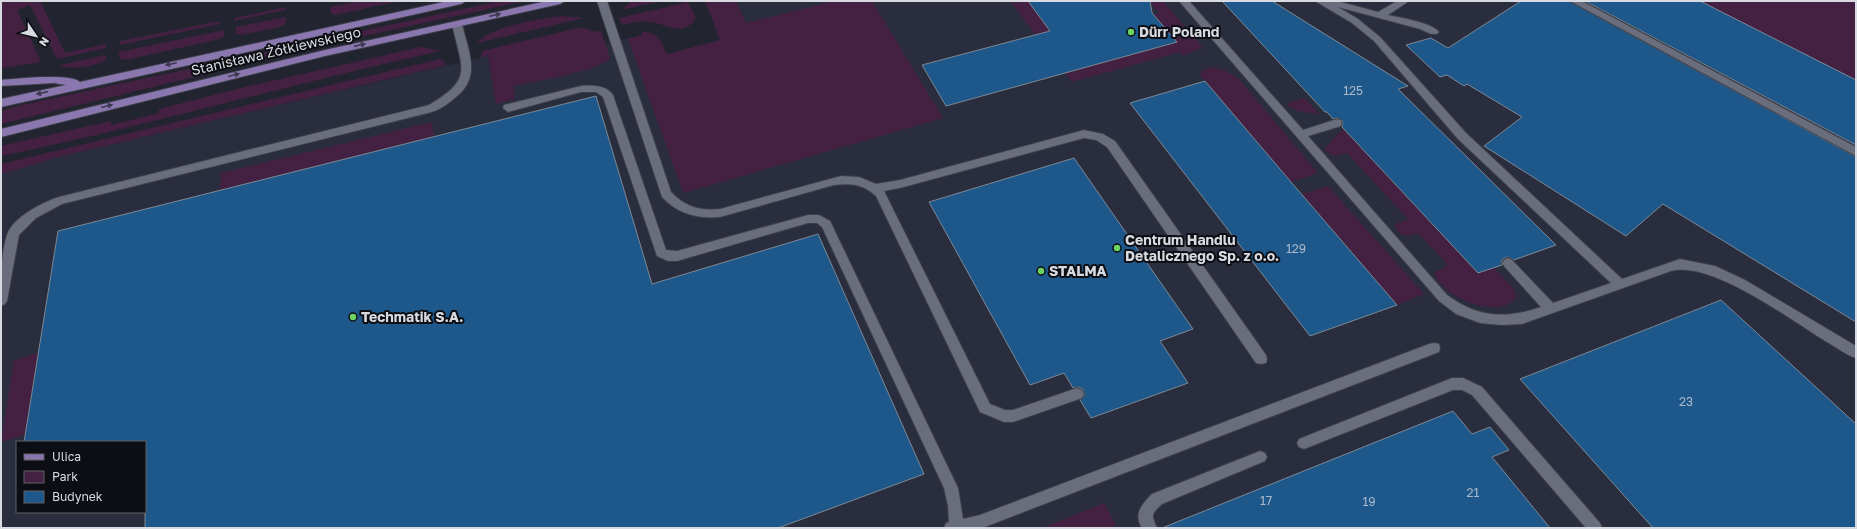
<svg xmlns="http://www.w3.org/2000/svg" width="1857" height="529" font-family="'Golos Text',sans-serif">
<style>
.built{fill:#2a2d3e;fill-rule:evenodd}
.green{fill:#442143}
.building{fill:#1e588b;stroke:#7d8893}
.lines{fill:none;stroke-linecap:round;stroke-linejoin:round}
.service-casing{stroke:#3d3f48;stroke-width:2}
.primary-casing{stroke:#3d3f48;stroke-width:2}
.service{fill:#6a6d7b;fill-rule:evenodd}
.primary{fill:#8a77af;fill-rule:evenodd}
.oneway{fill:#3f3851}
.poi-dot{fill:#6dd362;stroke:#0d0e13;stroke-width:1.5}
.labels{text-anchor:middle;stroke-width:4;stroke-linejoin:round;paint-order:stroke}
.number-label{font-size:12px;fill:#aabacc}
.poi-label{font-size:14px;font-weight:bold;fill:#d8dae2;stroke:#0d0e13;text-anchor:start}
.street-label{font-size:14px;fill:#d8dae2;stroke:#0d0e13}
</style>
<rect width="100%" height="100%" fill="#222530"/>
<path class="built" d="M 736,1 L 1736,1 L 1856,59 L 1856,528 L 1,528 L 1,174 L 58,157 L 488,56 L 490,71 L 642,35 L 652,65 L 754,39 ZM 17,442 L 145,442 L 145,512 L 17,512 Z"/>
<g class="green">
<polygon points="1,1 33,1 34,3 40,1 65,53 107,44 106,48 57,59 30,5 17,10 41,62 1,68"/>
<polygon points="360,1 399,1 335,15 331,13 330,7"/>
<polygon points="500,1 525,1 341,41 1,124 1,111 18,106"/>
<polygon points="632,1 662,1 621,10"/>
<path d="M 705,1 L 736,1 L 746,23 L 834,1 L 872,1 L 943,118 L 683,193 L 628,39 L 642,35 L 643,31 C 660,35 660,38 667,54 L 720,40 Z"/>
<polygon points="1010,1 1028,1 1034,10 1069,1 1116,59 1177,42 1153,15 1159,13 1152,4 1128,10 1120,1 1163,1 1203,48 1183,55 1180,52 1072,82"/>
<polygon points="1700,1 1856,1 1856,80"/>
<path d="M 688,2 L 696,18 C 683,38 667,24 650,22 C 641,20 631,23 622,25 L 619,18 Z"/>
<polygon points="286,7 286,10 234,21 234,18"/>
<path d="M 562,16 L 584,18 L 477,43 C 491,26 540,19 562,16 Z"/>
<polygon points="286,17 286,23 280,27 240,35 236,34 236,27"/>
<polygon points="219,21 220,24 120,45 120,41"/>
<path d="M 578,28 L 588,29 L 594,32 L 601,30 L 610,58 C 599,72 533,81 513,86 L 515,99 L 496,104 L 488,56 L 481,58 L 482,51 Z"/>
<polygon points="224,30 224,36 220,39 125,60 119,58 119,52"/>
<path d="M 421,47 L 441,51 C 293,83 149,126 1,156 L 1,146 L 111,121 L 111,125 L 159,113 L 159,109 L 245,87 Z"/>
<path d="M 106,55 L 106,60 C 97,66 68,71 60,65 Z"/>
<polygon points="440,59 447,65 58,157 1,174 1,164"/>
<polygon points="1211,67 1226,71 1239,79 1318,173 1291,182 1200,75 1203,70"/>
<polygon points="1303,98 1306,99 1319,114 1297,111 1288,106 1288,103"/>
<polygon points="432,122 434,137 220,191 221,173"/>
<path d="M 1343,129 L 1478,273 L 1494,268 L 1514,289 L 1516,298 C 1498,321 1441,297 1434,273 L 1448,265 L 1418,233 C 1407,236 1402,238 1395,228 L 1396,224 L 1408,219 L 1347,153 L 1334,156 L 1326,152 L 1325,148 Z"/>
<polygon points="1328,186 1424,294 1397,305 1302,194"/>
<polygon points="38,353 25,435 1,442 14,360"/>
<polygon points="1104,503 1116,525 1110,528 1042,528"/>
</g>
<g class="building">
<polygon points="1028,1 1150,1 1152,13 1177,42 946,106 922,65 1050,31"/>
<polygon points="1222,1 1272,1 1408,86 1398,89 1556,245 1514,260 1507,257 1503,259 1501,262 1502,265 1478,273 1342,127 1343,123 1342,120 1337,118 1333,119 1327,112 1325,112"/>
<polygon points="1521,1 1569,1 1856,157 1856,322 1663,204 1626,236 1484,146 1522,117 1467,84 1464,86 1447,75 1440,77 1406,45 1431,38 1448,48"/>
<polygon points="1585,1 1700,1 1856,80 1856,145"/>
<polygon points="1205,81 1291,182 1397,305 1310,336 1130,103"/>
<polygon points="596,96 652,284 818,234 924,474 778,528 145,528 145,442 24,442 58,231"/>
<polygon points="1074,158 1193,329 1160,341 1188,383 1091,418 1080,400 1085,395 1083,389 1078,387 1073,388 1064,373 1030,385 929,202"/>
<polygon points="1721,300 1856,424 1856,528 1653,528 1520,379"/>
<polygon points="1453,411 1472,434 1490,427 1509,450 1492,457 1550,528 1162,528"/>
</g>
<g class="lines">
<defs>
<g id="service">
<path d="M 597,1 L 607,1 L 671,192 C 685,207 700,211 720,209 L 841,176 L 859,177 L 876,184 L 900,180 L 1084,130 L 1103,134 L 1115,141 L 1266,355 L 1267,359 L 1266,363 L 1261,364 L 1256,363 L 1107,147 L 1096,140 L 1084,138 L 900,188 L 884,191 L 990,404 L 1005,410 L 1013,410 L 1077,388 L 1082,390 L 1084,394 L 1082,398 L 1013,422 L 1004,422 L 980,412 L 876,196 C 863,184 851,183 834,185 L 720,217 C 697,219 678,214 662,197 Z"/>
<path d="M 1179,1 L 1189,1 L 1303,130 L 1337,119 L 1341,120 L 1342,123 L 1341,126 L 1308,136 L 1447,295 C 1478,318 1506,319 1541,307 L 1504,266 L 1502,263 L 1504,260 L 1508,258 L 1512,260 L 1553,303 L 1611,283 L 1458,139 L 1374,41 L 1352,23 L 1315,1 L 1337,1 L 1378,12 L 1397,1 L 1409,1 L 1388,15 C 1400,18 1431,22 1439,32 L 1437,34 L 1431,34 L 1420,29 L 1338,7 L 1358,19 L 1380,37 L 1466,133 L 1622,279 L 1680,259 L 1715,266 L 1745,280 L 1856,346 L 1856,358 C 1846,355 1836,347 1827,342 C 1791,320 1711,260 1671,271 L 1522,324 L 1501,325 L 1480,323 L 1456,314 L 1439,301 Z"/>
<polygon points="1570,1 1582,1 1856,147 1856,156"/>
<path d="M 457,21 L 462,24 C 468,51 482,76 456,97 C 449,103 441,109 432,112 L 62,204 L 36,218 L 19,235 L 7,301 L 5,304 L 1,306 C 1,282 0,257 7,235 C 12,218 43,202 59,197 L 429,105 C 474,78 462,70 452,24 Z"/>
<path d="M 581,86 C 592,85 606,85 613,95 L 666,250 L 677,251 L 808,215 L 819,215 L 830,221 L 958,488 L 963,519 L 980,515 L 1429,344 L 1434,343 L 1439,344 L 1440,348 L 1439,352 L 982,528 L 944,528 L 946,523 L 949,522 L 948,506 L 944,488 L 822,227 L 817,223 L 808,223 L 677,261 L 668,261 L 657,256 L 603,97 L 596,92 L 581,92 L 508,112 L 503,108 L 504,105 Z"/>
<polygon points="1452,378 1463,378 1482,387 1600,523 1602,528 1586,528 1472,395 1462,390 1453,390 1304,449 1299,447 1297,443 1299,439"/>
<path d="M 1260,451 L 1265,453 L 1267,457 L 1265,461 L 1162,504 C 1151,514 1151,515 1157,528 L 1142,528 C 1133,514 1142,504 1152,494 Z"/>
</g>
<g id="primary">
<path d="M 448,1 L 466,1 L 461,4 L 1,107 L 1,99 L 66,85 L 54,83 L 1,86 L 1,80 C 17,79 68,73 80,82 Z"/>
<polygon points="547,1 565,1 560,4 325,56 1,137 1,129 325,50"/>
</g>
</defs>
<use href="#service" class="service-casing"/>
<use href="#primary" class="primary-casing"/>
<use href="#service" class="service"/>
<use href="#primary" class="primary"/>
</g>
<defs><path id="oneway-solid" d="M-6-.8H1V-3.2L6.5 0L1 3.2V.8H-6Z"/></defs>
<g class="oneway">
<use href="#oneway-solid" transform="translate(495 15) rotate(-13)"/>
<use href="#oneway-solid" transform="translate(360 45) rotate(-13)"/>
<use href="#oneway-solid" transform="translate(171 64) rotate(168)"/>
<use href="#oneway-solid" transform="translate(234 75) rotate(-14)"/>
<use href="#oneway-solid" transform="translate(42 93) rotate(167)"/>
<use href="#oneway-solid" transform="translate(107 106) rotate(-14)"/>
</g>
<g class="poi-dot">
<circle cx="1131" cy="32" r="4"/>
<circle cx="1117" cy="248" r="4"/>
<circle cx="1041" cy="271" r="4"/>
<circle cx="353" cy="317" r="4"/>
</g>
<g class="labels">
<g class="number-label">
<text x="1353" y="95">125</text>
<text x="1296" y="253">129</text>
<text x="1686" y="406">23</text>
<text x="1473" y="497">21</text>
<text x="1266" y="505">17</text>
<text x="1369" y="506">19</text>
</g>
<g class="poi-label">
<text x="1139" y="37">Dürr Poland</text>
<text x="1125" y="245">Centrum Handlu<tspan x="1125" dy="16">Detalicznego Sp. z o.o.</tspan></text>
<text x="1049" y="276">STALMA</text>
<text x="361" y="322">Techmatik S.A.</text>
</g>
<g class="street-label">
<text transform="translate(276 51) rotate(-13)" y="5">Stanisława Żółkiewskiego</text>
</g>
</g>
<rect width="1857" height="529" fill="none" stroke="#d8dae2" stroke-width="4"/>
<rect x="16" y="441" width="130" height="72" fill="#0d0e13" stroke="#5e6066"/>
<rect x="24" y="454" width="20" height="6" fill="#8a77af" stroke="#5e6066"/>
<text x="52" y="461" font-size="12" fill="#d8dae2">Ulica</text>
<rect x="24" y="471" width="20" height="12" fill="#442143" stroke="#5e6066"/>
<text x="52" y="481" font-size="12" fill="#d8dae2">Park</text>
<rect x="24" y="491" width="20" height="12" fill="#1e588b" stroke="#5e6066"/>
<text x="52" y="501" font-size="12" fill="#d8dae2">Budynek</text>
<g transform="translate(36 36) rotate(125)" stroke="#0d0e13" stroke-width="3" paint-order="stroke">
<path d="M0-3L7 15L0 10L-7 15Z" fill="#d8dae2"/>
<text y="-6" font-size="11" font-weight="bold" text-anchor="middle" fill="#d8dae2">N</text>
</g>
</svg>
